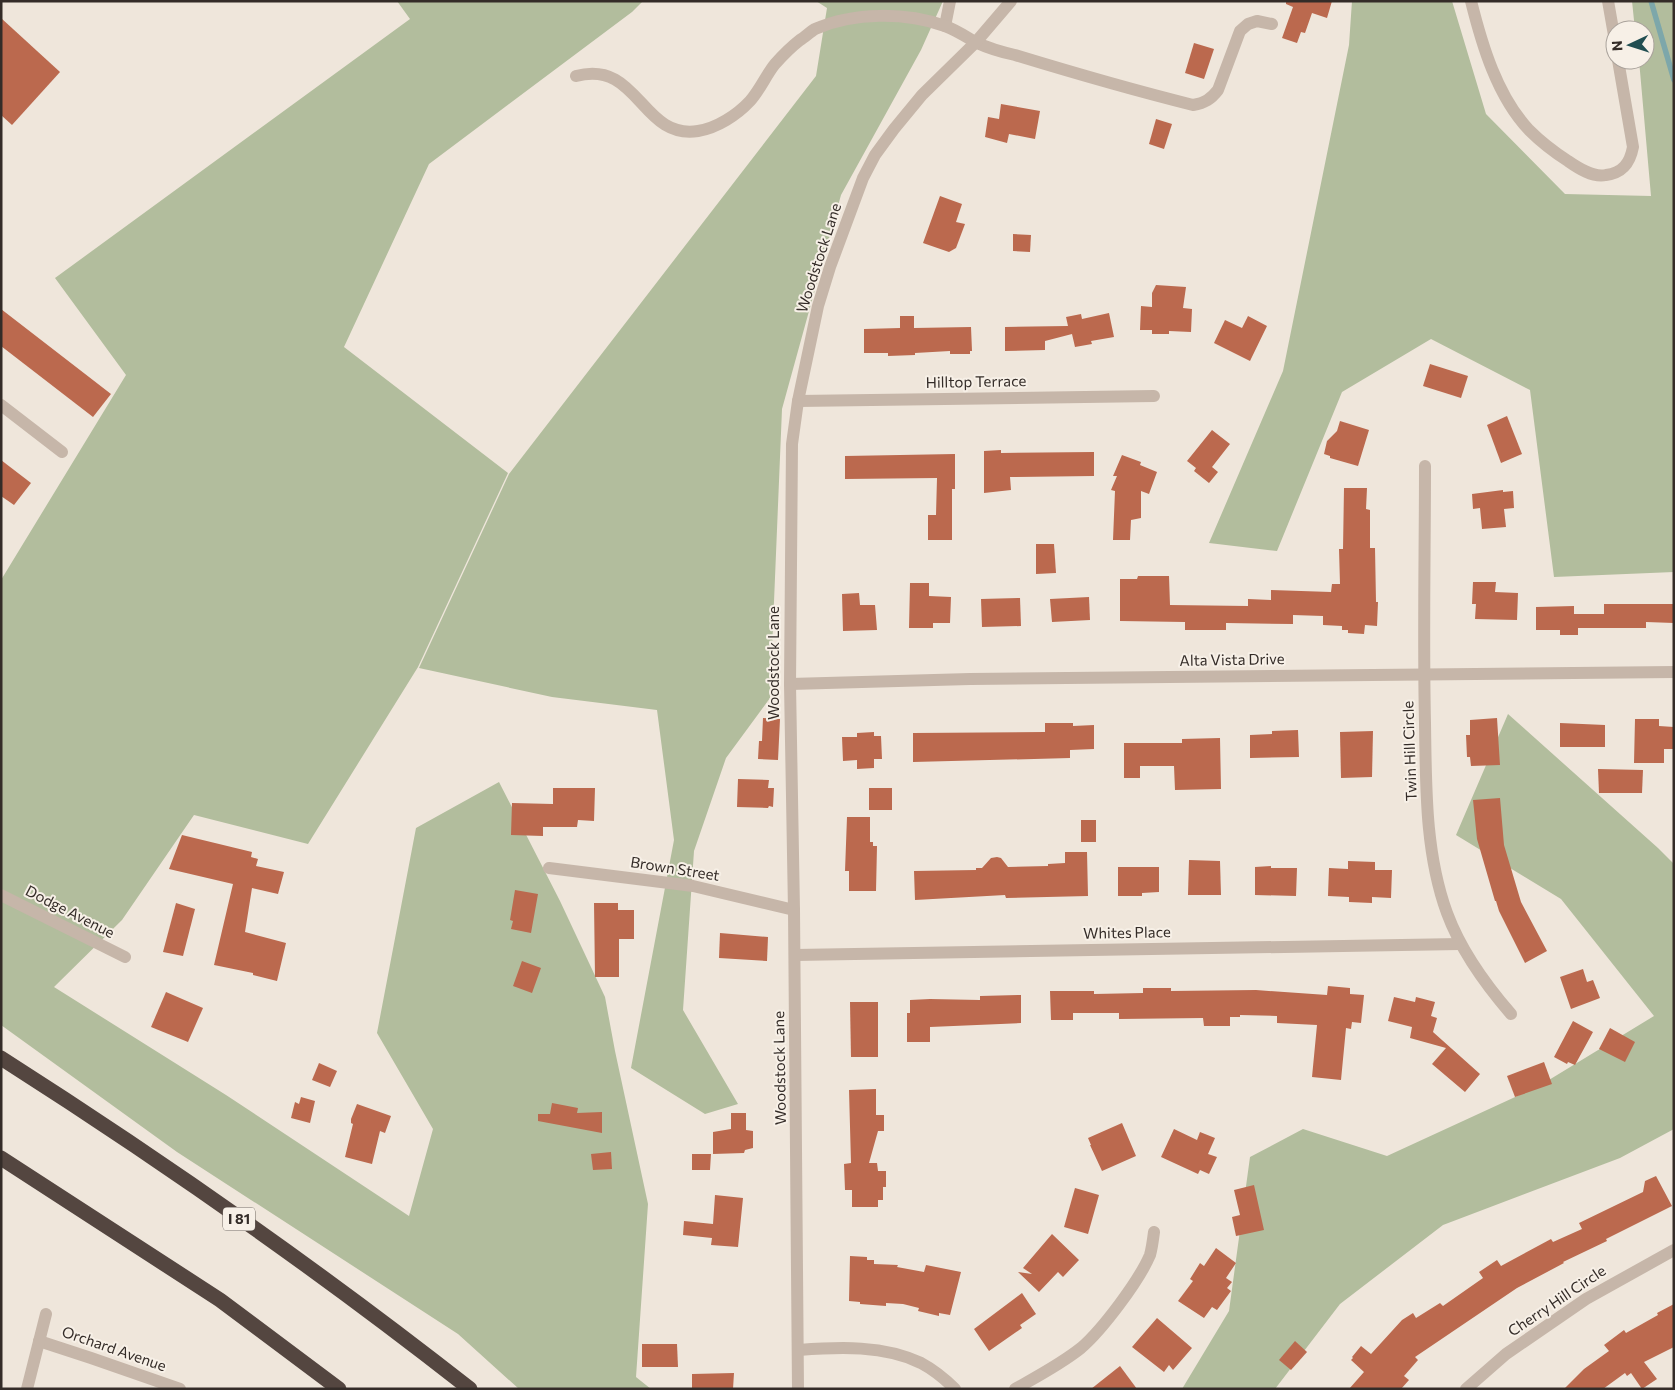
<svg xmlns="http://www.w3.org/2000/svg" width="1675" height="1390" font-family="Commissioner,sans-serif">
<style>
.green{fill:#b2bd9d}
.lines{fill:none;stroke-linecap:round;stroke-linejoin:round}
.stream{stroke:#7da7aa;stroke-width:5.5}
.building{fill:#bb694e}
.minor{stroke:#c6b6a9;stroke-width:12}
.highway{stroke:#544640;stroke-width:15}
.labels{text-anchor:middle;stroke-width:4;stroke-linejoin:round;paint-order:stroke}
.shield{fill:#f7f0e7;stroke:#6e6761;stroke-width:1}
.shield-label{font-size:14px;font-weight:bold;fill:#342c28}
.street-label{font-size:15px;fill:#342c28;stroke:#f7f0e7}
</style>
<rect width="100%" height="100%" fill="#efe6db"/>
<g class="green">
<polygon points="397,1 643,1 632,12 429,164 344,347 508,473 418,667 308,844 194,815 122,920 54,987 226,1095 409,1216 433,1129 377,1033 416,828 499,782 560,901 605,997 615,1051 648,1204 636,1377 651,1389 519,1389 458,1334 177,1152 1,1025 1,580 126,375 55,278 410,19"/>
<polygon points="816,1 943,1 921,50 841,195 782,409 770,698 726,758 694,851 683,1010 738,1104 705,1114 631,1068 674,840 657,710 552,697 419,668 509,474 816,76 827,8"/>
<polygon points="1352,1 1452,1 1486,114 1565,194 1651,196 1639,60 1645,60 1645,30 1635,30 1632,1 1674,1 1674,572 1554,577 1530,390 1431,339 1342,392 1277,551 1209,543 1283,371 1349,45"/>
<polygon points="1508,714 1658,848 1674,864 1674,1129 1620,1158 1443,1225 1340,1304 1275,1389 1182,1389 1229,1311 1250,1157 1303,1129 1387,1156 1539,1086 1654,1016 1561,899 1456,835"/>
</g>
<g class="lines">
<polyline class="stream" points="1651,1 1674,80"/>
</g>
<g class="building">
<polygon points="1286,1 1332,1 1327,18 1312,13 1305,33 1301,32 1297,43 1282,38 1293,7 1286,4"/>
<polygon points="1,18 60,72 12,125 1,115"/>
<polygon points="1194,43 1214,49 1204,79 1185,73"/>
<polygon points="1001,104 1040,111 1035,139 1009,134 1007,143 985,137 988,117 999,119"/>
<polygon points="1156,119 1172,124 1164,149 1149,144"/>
<polygon points="940,196 962,204 956,222 965,224 956,248 949,252 923,243"/>
<polygon points="1013,234 1031,235 1030,252 1013,251"/>
<polygon points="1156,285 1186,287 1183,308 1192,309 1191,332 1169,331 1169,334 1152,334 1152,330 1140,330 1141,306 1152,307 1152,293"/>
<polygon points="1,309 111,394 93,417 1,346"/>
<polygon points="1109,313 1114,337 1091,341 1092,344 1075,347 1072,334 1045,341 1045,350 1005,351 1005,327 1068,326 1066,317 1081,314 1082,319"/>
<polygon points="900,316 914,316 914,328 971,327 972,351 970,351 970,354 950,354 950,351 915,353 915,355 888,356 888,353 864,353 864,329 900,328"/>
<polygon points="1248,316 1267,326 1250,361 1214,343 1225,320 1242,328"/>
<polygon points="1430,364 1468,376 1461,398 1423,386"/>
<polygon points="1507,416 1522,454 1501,463 1487,425"/>
<polygon points="1340,421 1369,430 1358,466 1330,458 1330,456 1324,454 1327,441 1337,431"/>
<polygon points="1212,430 1230,444 1212,467 1218,472 1209,483 1194,471 1196,468 1187,461"/>
<polygon points="1001,450 1001,453 1094,452 1094,476 1010,477 1011,490 984,493 984,451"/>
<polygon points="955,454 955,489 952,489 952,540 928,540 928,515 936,515 937,478 845,479 845,456"/>
<polygon points="1122,455 1141,462 1140,465 1157,472 1149,494 1141,491 1141,518 1131,520 1130,540 1113,540 1115,491 1111,490 1117,476 1113,476"/>
<polygon points="1,460 31,483 14,505 1,496"/>
<polygon points="1344,488 1367,488 1366,509 1370,510 1370,548 1375,548 1376,602 1378,602 1377,626 1365,625 1364,634 1348,633 1348,630 1342,630 1342,626 1323,625 1323,616 1293,615 1293,624 1226,623 1226,630 1185,630 1185,622 1120,621 1120,579 1137,579 1138,576 1169,576 1170,605 1248,606 1248,599 1271,600 1271,590 1331,592 1332,584 1340,584 1339,549 1343,549"/>
<polygon points="1503,490 1503,492 1513,491 1514,508 1504,509 1506,527 1482,529 1480,508 1473,509 1472,494"/>
<polygon points="1036,544 1054,544 1056,573 1036,574"/>
<polygon points="1473,582 1496,582 1495,592 1518,593 1517,620 1475,619 1476,604 1472,604"/>
<polygon points="910,583 929,583 929,596 951,597 950,623 933,623 933,628 909,628"/>
<polygon points="859,593 860,605 875,605 877,630 843,631 842,594"/>
<polygon points="1089,597 1090,620 1052,622 1050,599"/>
<polygon points="1020,598 1021,626 982,627 981,599"/>
<polygon points="1604,604 1674,604 1674,623 1646,622 1646,628 1578,628 1578,635 1560,635 1560,630 1536,630 1536,607 1574,606 1574,614 1604,614"/>
<polygon points="763,718 780,719 778,760 758,759 759,741 762,741"/>
<polygon points="1497,718 1500,765 1471,766 1470,757 1467,757 1466,735 1470,735 1470,720"/>
<polygon points="1635,719 1659,719 1659,726 1674,727 1674,749 1664,749 1664,763 1634,763"/>
<polygon points="1045,723 1073,723 1073,726 1094,725 1094,749 1070,750 1070,758 913,762 913,733 1045,732"/>
<polygon points="1560,723 1605,725 1605,747 1560,747"/>
<polygon points="1298,730 1299,757 1250,758 1250,735 1272,734 1272,731"/>
<polygon points="1373,731 1372,777 1341,778 1340,732"/>
<polygon points="874,732 874,736 881,736 882,759 874,759 874,768 857,769 857,760 843,761 842,737 857,737 857,733"/>
<polygon points="1220,738 1221,789 1175,790 1174,766 1140,766 1140,778 1124,778 1124,743 1182,743 1182,739"/>
<polygon points="1598,769 1643,770 1642,793 1599,793"/>
<polygon points="738,779 769,780 768,788 774,788 773,807 769,806 768,808 737,807"/>
<polygon points="553,788 595,788 594,821 578,820 577,827 543,827 543,836 511,835 512,803 553,804"/>
<rect x="869" y="788" width="23" height="22"/>
<polygon points="1500,798 1504,845 1521,902 1547,951 1525,963 1499,911 1496,901 1495,901 1477,839 1473,800"/>
<polygon points="847,817 870,817 870,842 873,842 873,846 877,846 876,891 849,891 849,871 845,871"/>
<rect x="1081" y="820" width="15" height="22"/>
<polygon points="182,835 252,852 251,857 258,859 256,866 284,872 278,894 252,888 245,932 286,943 277,981 253,975 253,973 214,965 233,884 169,869"/>
<polygon points="1065,852 1087,852 1088,896 1006,898 1005,895 915,900 914,871 976,870 976,868 982,868 991,858 997,857 1001,858 1008,867 1048,866 1048,864 1065,863"/>
<polygon points="1189,860 1220,861 1221,895 1188,895"/>
<polygon points="1348,861 1375,862 1375,870 1392,870 1391,898 1372,897 1372,903 1349,902 1349,897 1328,896 1329,868 1348,869"/>
<polygon points="1271,866 1271,868 1297,868 1296,896 1255,895 1255,867"/>
<polygon points="1118,867 1159,867 1159,892 1142,893 1142,896 1118,896"/>
<polygon points="515,890 538,894 531,933 511,929 513,921 510,920"/>
<polygon points="176,903 195,909 183,956 163,952"/>
<polygon points="594,903 618,903 618,910 634,910 634,939 619,939 619,977 595,977"/>
<polygon points="720,933 768,937 767,961 719,958"/>
<polygon points="522,961 541,968 532,993 513,986"/>
<polygon points="1583,969 1587,982 1593,980 1600,998 1571,1009 1560,977"/>
<polygon points="1328,986 1350,988 1350,994 1364,995 1361,1023 1352,1022 1351,1029 1346,1028 1341,1080 1312,1077 1317,1025 1277,1023 1277,1016 1240,1015 1240,1017 1230,1017 1230,1026 1204,1026 1203,1018 1119,1019 1119,1013 1073,1013 1073,1020 1051,1020 1050,991 1094,991 1094,994 1143,993 1143,988 1171,988 1171,991 1256,990 1327,995"/>
<polygon points="166,992 203,1008 188,1042 151,1027"/>
<polygon points="1021,995 1021,1023 930,1027 930,1042 907,1042 907,1013 910,1013 910,1000 930,999 980,1000 980,996"/>
<polygon points="1394,997 1415,1002 1416,997 1435,1002 1431,1016 1437,1018 1433,1032 1480,1074 1465,1092 1432,1064 1446,1048 1410,1038 1412,1027 1388,1021"/>
<polygon points="850,1002 878,1002 878,1057 851,1057"/>
<polygon points="1573,1021 1593,1032 1575,1065 1568,1062 1567,1064 1554,1057"/>
<polygon points="1610,1028 1635,1042 1625,1062 1599,1049"/>
<polygon points="1544,1062 1552,1084 1515,1097 1507,1076"/>
<polygon points="319,1063 337,1071 330,1087 312,1080"/>
<polygon points="876,1089 876,1115 884,1115 884,1131 878,1131 869,1163 877,1163 878,1171 886,1171 886,1187 883,1187 883,1200 878,1200 878,1207 852,1207 852,1190 845,1190 844,1164 851,1163 849,1090"/>
<polygon points="301,1097 315,1101 310,1123 291,1118 295,1102 299,1104"/>
<polygon points="552,1103 578,1108 577,1113 602,1112 602,1133 538,1121 538,1114 550,1114"/>
<polygon points="357,1104 391,1116 385,1133 380,1131 372,1164 345,1157 353,1124 351,1123 351,1119"/>
<polygon points="731,1113 746,1113 746,1130 753,1131 753,1148 745,1150 744,1153 713,1154 713,1132 731,1129"/>
<polygon points="1122,1123 1136,1156 1102,1171 1090,1145 1091,1145 1088,1138"/>
<polygon points="1174,1129 1197,1140 1200,1132 1215,1138 1208,1154 1217,1157 1209,1174 1200,1170 1198,1174 1161,1157"/>
<polygon points="611,1152 612,1169 593,1170 591,1154"/>
<polygon points="692,1154 711,1154 710,1170 692,1170"/>
<polygon points="1656,1176 1672,1206 1606,1239 1607,1241 1563,1262 1564,1263 1517,1288 1415,1357 1418,1360 1404,1376 1409,1380 1401,1389 1349,1389 1364,1372 1351,1360 1353,1358 1352,1357 1361,1346 1371,1354 1402,1320 1413,1313 1416,1318 1440,1303 1443,1306 1483,1278 1479,1272 1497,1260 1501,1266 1551,1239 1553,1242 1582,1229 1579,1223 1643,1192 1645,1181"/>
<polygon points="1254,1185 1264,1230 1236,1236 1232,1217 1240,1215 1234,1190"/>
<polygon points="1075,1188 1099,1195 1088,1234 1064,1227"/>
<polygon points="715,1195 743,1198 738,1247 711,1245 712,1238 683,1235 684,1221 713,1224"/>
<polygon points="1052,1234 1079,1260 1063,1277 1058,1272 1039,1292 1018,1272 1032,1274 1023,1268"/>
<polygon points="1216,1248 1236,1263 1226,1278 1232,1282 1227,1288 1231,1291 1217,1310 1212,1307 1204,1318 1178,1301 1193,1281 1190,1279 1200,1263 1204,1266"/>
<polygon points="850,1256 867,1257 867,1260 874,1260 874,1264 898,1265 897,1267 924,1272 926,1265 961,1272 950,1315 939,1313 939,1316 918,1311 919,1308 903,1304 886,1303 886,1306 860,1304 860,1302 849,1301"/>
<polygon points="1022,1293 1036,1314 1020,1325 1022,1328 989,1351 974,1329"/>
<polygon points="1674,1304 1674,1347 1644,1362 1657,1379 1642,1389 1631,1373 1627,1376 1625,1373 1603,1389 1564,1389 1584,1369 1609,1351 1604,1345 1624,1330 1626,1333 1658,1315 1657,1313"/>
<polygon points="1157,1318 1192,1348 1173,1370 1169,1365 1164,1372 1132,1347"/>
<polygon points="1295,1341 1307,1352 1291,1370 1279,1360"/>
<polygon points="642,1344 677,1344 678,1367 642,1367"/>
<polygon points="1120,1366 1137,1389 1091,1389"/>
<polygon points="734,1373 733,1389 692,1389 692,1374"/>
</g>
<g class="lines">
<g class="minor">
<path d="M 1471,1 C 1482,45 1497,96 1529,130 C 1541,142 1554,152 1568,161 C 1578,168 1593,178 1606,175 C 1623,173 1630,163 1633,147 L 1618,60"/>
<polyline points="1608,1 1615,41"/>
<polyline points="945,26 950,1"/>
<path d="M 576,76 C 639,59 641,140 698,131 C 717,128 737,115 750,101 C 760,90 766,75 775,64 C 783,55 791,47 800,40 C 805,37 810,32 815,29 C 854,12 905,12 945,26 C 956,30 965,36 975,42 C 988,48 1001,52 1015,55 C 1074,73 1133,90 1193,105 C 1205,103 1211,99 1218,90 L 1240,31 L 1248,24 L 1257,21 L 1272,24"/>
<polyline points="798,401 1154,396"/>
<polyline points="1,405 62,452"/>
<path d="M 1425,466 C 1425,551 1423,637 1425,723 C 1426,786 1425,853 1447,913 C 1461,951 1485,984 1511,1014"/>
<polyline points="790,684 970,679 1674,672"/>
<polyline points="549,868 693,886 794,910"/>
<polyline points="1,895 125,957"/>
<polyline points="795,955 1460,944"/>
<polyline points="39,1341 91,1358 180,1389"/>
<path d="M 799,1350 C 839,1347 884,1345 921,1363 C 934,1370 945,1379 955,1389"/>
<polyline points="27,1389 46,1314"/>
<polyline points="798,1389 794,910 790,684 792,444 798,401 818,306 830,267 863,178 875,155 894,129 922,95 976,42 1011,1"/>
<path d="M 1015,1389 C 1038,1376 1061,1364 1081,1348 C 1102,1330 1139,1281 1150,1255 C 1152,1248 1153,1240 1154,1232"/>
<polyline points="1466,1389 1506,1354 1586,1299 1674,1250"/>
</g>
<g class="highway">
<path d="M 1,1058 C 161,1160 321,1272 470,1389"/>
<polyline points="1,1158 220,1300 339,1389"/>
</g>
</g>
<g class="labels">
<rect class="shield" x="223" y="1207.5" width="32" height="23" rx="4"/>
<g class="shield-label">
<text x="239" y="1224">I 81</text>
</g>
<g class="street-label">
<text transform="translate(819 258) rotate(-72)" y="5">Woodstock Lane</text>
<text transform="translate(976 382) rotate(-1)" y="5">Hilltop Terrace</text>
<text transform="translate(1232 660) rotate(-1)" y="5">Alta Vista Drive</text>
<text transform="translate(774 663) rotate(-90)" y="5">Woodstock Lane</text>
<text transform="translate(1410 751) rotate(-92)" y="5">Twin Hill Circle</text>
<text transform="translate(675 869) rotate(9)" y="5">Brown Street</text>
<text transform="translate(70 912) rotate(27)" y="5">Dodge Avenue</text>
<text transform="translate(1127 933) rotate(-1)" y="5">Whites Place</text>
<text transform="translate(780 1068) rotate(-91)" y="5">Woodstock Lane</text>
<text transform="translate(1557 1301) rotate(-34)" y="5">Cherry Hill Circle</text>
<text transform="translate(114 1349) rotate(19)" y="5">Orchard Avenue</text>
</g>
</g>
<rect width="1675" height="1390" fill="none" stroke="#342c28" stroke-width="5"/>
<g transform="translate(1630 45) rotate(266)"><circle r="24" fill="#f7f0e7" stroke="#a9a29b"/>
<path d="M0-4L9 19L0 12L-9 19Z" fill="#214e51"/>
<text y="-8" font-size="14" font-weight="bold" text-anchor="middle" fill="#342c28">N</text>
</g>
</svg>
